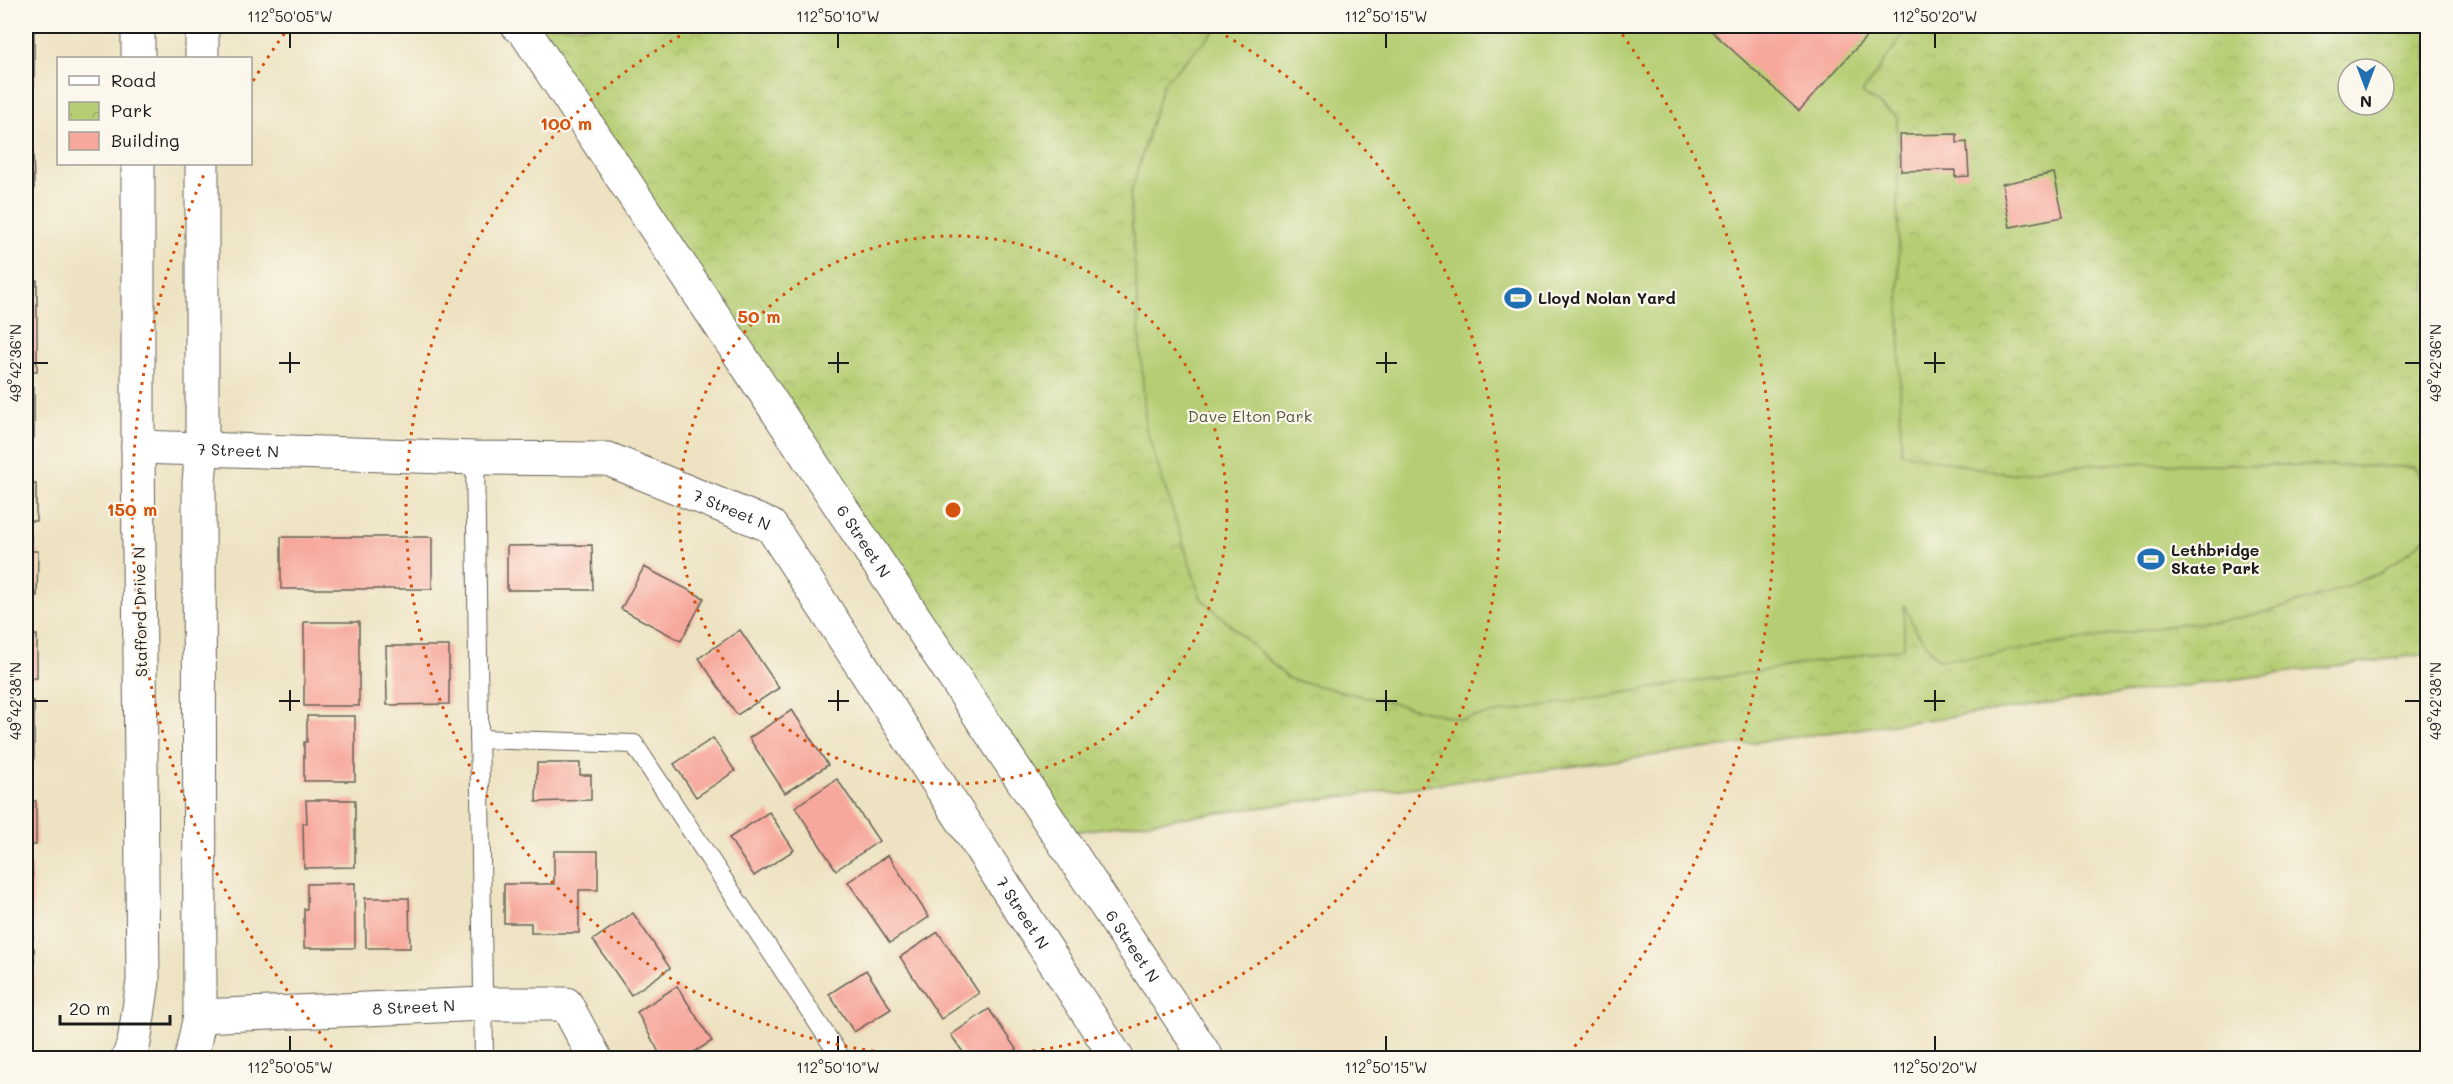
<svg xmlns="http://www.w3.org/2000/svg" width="2453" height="1084" font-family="Mali,sans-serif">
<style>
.park{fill:url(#park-crowns);stroke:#697548;stroke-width:1.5;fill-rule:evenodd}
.garden{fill:#b6ce73;stroke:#697548;stroke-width:1.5}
.building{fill:#f7a89c}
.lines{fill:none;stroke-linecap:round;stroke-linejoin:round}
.service-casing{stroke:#656156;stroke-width:20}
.minor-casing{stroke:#656156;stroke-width:35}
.secondary-casing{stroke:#656156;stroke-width:35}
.service{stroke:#fff;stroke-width:18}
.minor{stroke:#fff;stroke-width:33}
.secondary{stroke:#fff;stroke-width:33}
.ticks{fill:none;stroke:#1c1c1c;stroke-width:2}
.ring{fill:none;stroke:#d4530e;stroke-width:3;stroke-dasharray:3 6}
.labels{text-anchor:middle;stroke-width:4.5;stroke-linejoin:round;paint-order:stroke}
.poi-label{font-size:16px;font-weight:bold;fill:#1c1c1c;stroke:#fbf7ec;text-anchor:start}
.park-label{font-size:16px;fill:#525a3a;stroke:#fbf7ec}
.street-label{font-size:16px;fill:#1c1c1c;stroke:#fbf7ec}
.centre{fill:#d4530e;stroke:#fbf7ec;stroke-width:3}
.ring-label{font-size:18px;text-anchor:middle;font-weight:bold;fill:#d4530e;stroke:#fbf7ec;stroke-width:4.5;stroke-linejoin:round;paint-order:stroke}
.neatline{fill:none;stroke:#1c1c1c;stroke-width:2}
.ticks-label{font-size:15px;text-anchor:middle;fill:#1c1c1c}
</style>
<defs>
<pattern id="park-crowns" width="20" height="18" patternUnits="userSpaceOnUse" patternTransform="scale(1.5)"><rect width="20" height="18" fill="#b6ce73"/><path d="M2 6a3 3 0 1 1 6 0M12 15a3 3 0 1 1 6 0" fill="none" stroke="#9cb063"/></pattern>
</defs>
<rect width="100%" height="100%" fill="#fbf7ec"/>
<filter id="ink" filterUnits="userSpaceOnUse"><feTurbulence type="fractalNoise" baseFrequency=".0167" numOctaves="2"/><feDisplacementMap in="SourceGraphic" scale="12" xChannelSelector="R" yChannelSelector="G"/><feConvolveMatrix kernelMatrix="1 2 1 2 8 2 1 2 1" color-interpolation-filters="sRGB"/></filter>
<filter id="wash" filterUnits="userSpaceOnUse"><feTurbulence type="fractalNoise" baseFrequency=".008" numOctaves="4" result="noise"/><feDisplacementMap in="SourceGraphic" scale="24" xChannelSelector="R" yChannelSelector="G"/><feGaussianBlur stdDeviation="1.35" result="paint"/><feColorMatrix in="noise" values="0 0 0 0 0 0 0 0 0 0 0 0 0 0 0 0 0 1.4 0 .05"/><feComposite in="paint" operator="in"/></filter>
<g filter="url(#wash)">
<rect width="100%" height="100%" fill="#ede2c1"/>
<path class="park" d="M 518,26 L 2427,26 L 2427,654 L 1058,834 ZM 2348,69 L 2384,69 L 2384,105 L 2348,105 Z"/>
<polygon class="garden" points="1219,26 1909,26 1862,93 1897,117 1901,453 2009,474 2060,466 2122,463 2414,467 2427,486 2427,535 2418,545 2380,573 2329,593 2285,607 2225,621 2180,624 1975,657 1938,659 1915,629 1904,605 1904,648 1460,719 1289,679 1201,598 1146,429 1130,196 1163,84"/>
<g id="blocks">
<g class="building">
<polygon points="1706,26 1876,26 1799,111"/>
<rect x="26" y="31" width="8" height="54"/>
<polygon points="26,114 32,114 34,189 26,188"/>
<polygon points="1957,134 1957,143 1967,142 1969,176 1955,177 1955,170 1901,171 1900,135"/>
<polygon points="2054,173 2063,217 2010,227 2002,184"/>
<rect x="26" y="231" width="7" height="36"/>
<rect x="26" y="280" width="11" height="91"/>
<rect x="26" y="387" width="8" height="51"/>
<polygon points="26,447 30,447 30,484 36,484 36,521 26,521"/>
<polygon points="26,534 31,534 31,551 38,551 37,596 26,595"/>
<rect x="281" y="537" width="151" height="52"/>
<polygon points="592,545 593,590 507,590 507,546"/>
<polygon points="644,567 704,598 681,641 621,609"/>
<polygon points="26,616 31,616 31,635 37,635 37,678 26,678"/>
<rect x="304" y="622" width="55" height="84"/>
<polygon points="740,630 779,688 737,715 699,658"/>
<polygon points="386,646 449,646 449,704 387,705"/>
<polygon points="26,701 34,701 34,760 26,759"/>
<polygon points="792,710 828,765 785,793 749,738"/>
<polygon points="307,716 355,716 355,781 304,781 304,742 307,742"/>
<polygon points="713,738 735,771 696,797 674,764"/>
<polygon points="537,763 580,763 580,775 591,775 591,800 536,802"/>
<polygon points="837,779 879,841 836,870 795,807"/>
<polygon points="26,783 29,783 29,801 36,801 36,845 29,845 29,854 26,854"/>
<polygon points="306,800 355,800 355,867 304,868 303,823 307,823"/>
<polygon points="769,812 794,850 754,876 729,838"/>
<polygon points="554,851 598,851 598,890 579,890 579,933 531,933 531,923 504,923 504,884 554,884"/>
<polygon points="888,855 929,917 890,943 848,882"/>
<polygon points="26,864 32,864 33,939 26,939"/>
<polygon points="355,883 355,948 304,948 304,909 307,909 307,884"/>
<polygon points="365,898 409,898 410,948 366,948"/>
<polygon points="633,913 670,968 631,995 593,940"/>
<polygon points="938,932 979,993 941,1019 900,957"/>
<rect x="26" y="948" width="8" height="61"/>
<polygon points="866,970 891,1009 854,1032 829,994"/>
<polygon points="677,986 712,1041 685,1058 662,1058 637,1012"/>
<polygon points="989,1009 1022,1058 967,1058 951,1035"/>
</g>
</g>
</g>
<g filter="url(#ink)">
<use href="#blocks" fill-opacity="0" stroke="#656156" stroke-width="1.5"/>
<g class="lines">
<defs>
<g id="service">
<polyline points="475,458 484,1058"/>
<polyline points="479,739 634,744 841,1058"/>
</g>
<g id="minor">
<path id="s1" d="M 518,26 L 524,30 L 1207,1058"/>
<path id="s2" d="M 138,447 L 475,458 L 608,459 L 771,526 L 1117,1058"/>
<path id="s3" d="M 200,1016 L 484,1004 L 566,1004 L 595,1058"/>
</g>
<g id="secondary">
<polyline points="138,26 138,58"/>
<polyline points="202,26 202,58"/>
<polyline points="128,1058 134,1043 143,981 138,447 138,164"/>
<polyline points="191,1058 200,1016 199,482 202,448 202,164"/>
</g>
</defs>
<use href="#service" class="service-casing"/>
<use href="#minor" class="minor-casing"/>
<use href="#secondary" class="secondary-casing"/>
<use href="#service" class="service"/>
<use href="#minor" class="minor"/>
<use href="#secondary" class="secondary"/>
</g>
</g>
<path class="ticks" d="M 290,33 L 290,48M 838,33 L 838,48M 1386,33 L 1386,48M 1935,33 L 1935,48M 290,352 L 290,373M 838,352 L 838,373M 1386,352 L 1386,373M 1935,352 L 1935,373M 33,363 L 48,363M 279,363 L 300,363M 828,363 L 849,363M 1376,363 L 1397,363M 1924,363 L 1945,363M 2405,363 L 2420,363M 290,690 L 290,711M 838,690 L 838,711M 1386,690 L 1386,711M 1935,690 L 1935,711M 33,701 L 48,701M 279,701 L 300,701M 828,701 L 849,701M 1376,701 L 1397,701M 1924,701 L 1945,701M 2405,701 L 2420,701M 290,1036 L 290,1051M 838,1036 L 838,1051M 1386,1036 L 1386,1051M 1935,1036 L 1935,1051"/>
<g class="ring">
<circle cx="953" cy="510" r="274"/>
<path d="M1210 27A547 547 0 1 1 696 27"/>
<path d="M338 1054A821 821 0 0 1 206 170M253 81A821 821 0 0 1 289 27M1617 27A821 821 0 0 1 1568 1054"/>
</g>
<defs>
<symbol id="stadium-bare" viewBox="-9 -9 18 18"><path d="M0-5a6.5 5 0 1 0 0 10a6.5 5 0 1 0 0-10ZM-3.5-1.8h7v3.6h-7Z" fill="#1f6fb2" stroke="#fbf7ec" stroke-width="2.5" paint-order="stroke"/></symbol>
</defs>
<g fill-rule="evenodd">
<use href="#stadium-bare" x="1499" y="279" width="38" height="38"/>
<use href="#stadium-bare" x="2132" y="540" width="38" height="38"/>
</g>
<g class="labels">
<g class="poi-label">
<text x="1538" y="304">Lloyd Nolan Yard</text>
<text x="2171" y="556">Lethbridge<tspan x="2171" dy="18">Skate Park</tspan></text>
</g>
<g class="park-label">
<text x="1250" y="422">Dave Elton Park</text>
</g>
<g class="street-label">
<text dy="6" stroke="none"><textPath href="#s2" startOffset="100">7 Street N</textPath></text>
<text dy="6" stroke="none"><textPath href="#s2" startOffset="604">7 Street N</textPath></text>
<text dy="6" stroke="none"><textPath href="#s1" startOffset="621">6 Street N</textPath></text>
<text transform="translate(140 612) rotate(-91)" y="6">Stafford Drive N</text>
<text dy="6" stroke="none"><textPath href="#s2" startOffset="1108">7 Street N</textPath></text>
<text dy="6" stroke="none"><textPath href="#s1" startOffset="1107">6 Street N</textPath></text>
<text dy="6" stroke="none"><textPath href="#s3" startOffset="214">8 Street N</textPath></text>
</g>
</g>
<circle cx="953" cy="510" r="9" class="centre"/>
<g class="ring-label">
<text x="566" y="130">100 m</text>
<text x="759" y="323">50 m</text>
<text x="132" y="516">150 m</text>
</g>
<rect width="2453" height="1084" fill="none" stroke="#fbf7ec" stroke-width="66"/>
<rect x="57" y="57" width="195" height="108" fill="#fbf7ec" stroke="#a29f99" stroke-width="1.5"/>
<rect x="69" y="76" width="30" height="9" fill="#ffffff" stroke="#a29f99" stroke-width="1.5"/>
<text x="111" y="87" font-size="18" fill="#1c1c1c">Road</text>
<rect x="69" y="102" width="30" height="18" fill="url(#park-crowns)" stroke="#a29f99" stroke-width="1.5"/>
<text x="111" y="117" font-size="18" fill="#1c1c1c">Park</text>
<rect x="69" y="132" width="30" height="18" fill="#f7a89c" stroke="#a29f99" stroke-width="1.5"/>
<text x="111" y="147" font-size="18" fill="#1c1c1c">Building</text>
<g transform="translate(2366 87) rotate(180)"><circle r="28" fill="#fbf7ec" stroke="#a29f99" stroke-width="1.5"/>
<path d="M0-4.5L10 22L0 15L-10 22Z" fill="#1f6fb2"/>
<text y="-9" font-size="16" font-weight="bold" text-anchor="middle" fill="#1c1c1c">N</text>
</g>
<path d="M60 1015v9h110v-9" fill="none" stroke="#1c1c1c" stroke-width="3"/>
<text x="69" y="1015" font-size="18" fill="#1c1c1c" stroke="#fbf7ec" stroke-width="4.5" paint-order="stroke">20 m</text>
<rect x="33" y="33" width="2387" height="1018" class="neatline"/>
<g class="ticks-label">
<text x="290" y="22">112°50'05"W</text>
<text x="838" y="22">112°50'10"W</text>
<text x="1386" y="22">112°50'15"W</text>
<text x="1935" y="22">112°50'20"W</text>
<text transform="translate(2436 363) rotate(-90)" y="5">49°42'36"N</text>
<text transform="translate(16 363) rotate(-90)" y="5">49°42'36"N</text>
<text transform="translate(2436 701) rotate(-90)" y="5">49°42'38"N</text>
<text transform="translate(16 701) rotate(-90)" y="5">49°42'38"N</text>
<text x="290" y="1073">112°50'05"W</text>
<text x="838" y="1073">112°50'10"W</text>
<text x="1386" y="1073">112°50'15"W</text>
<text x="1935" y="1073">112°50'20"W</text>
</g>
</svg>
